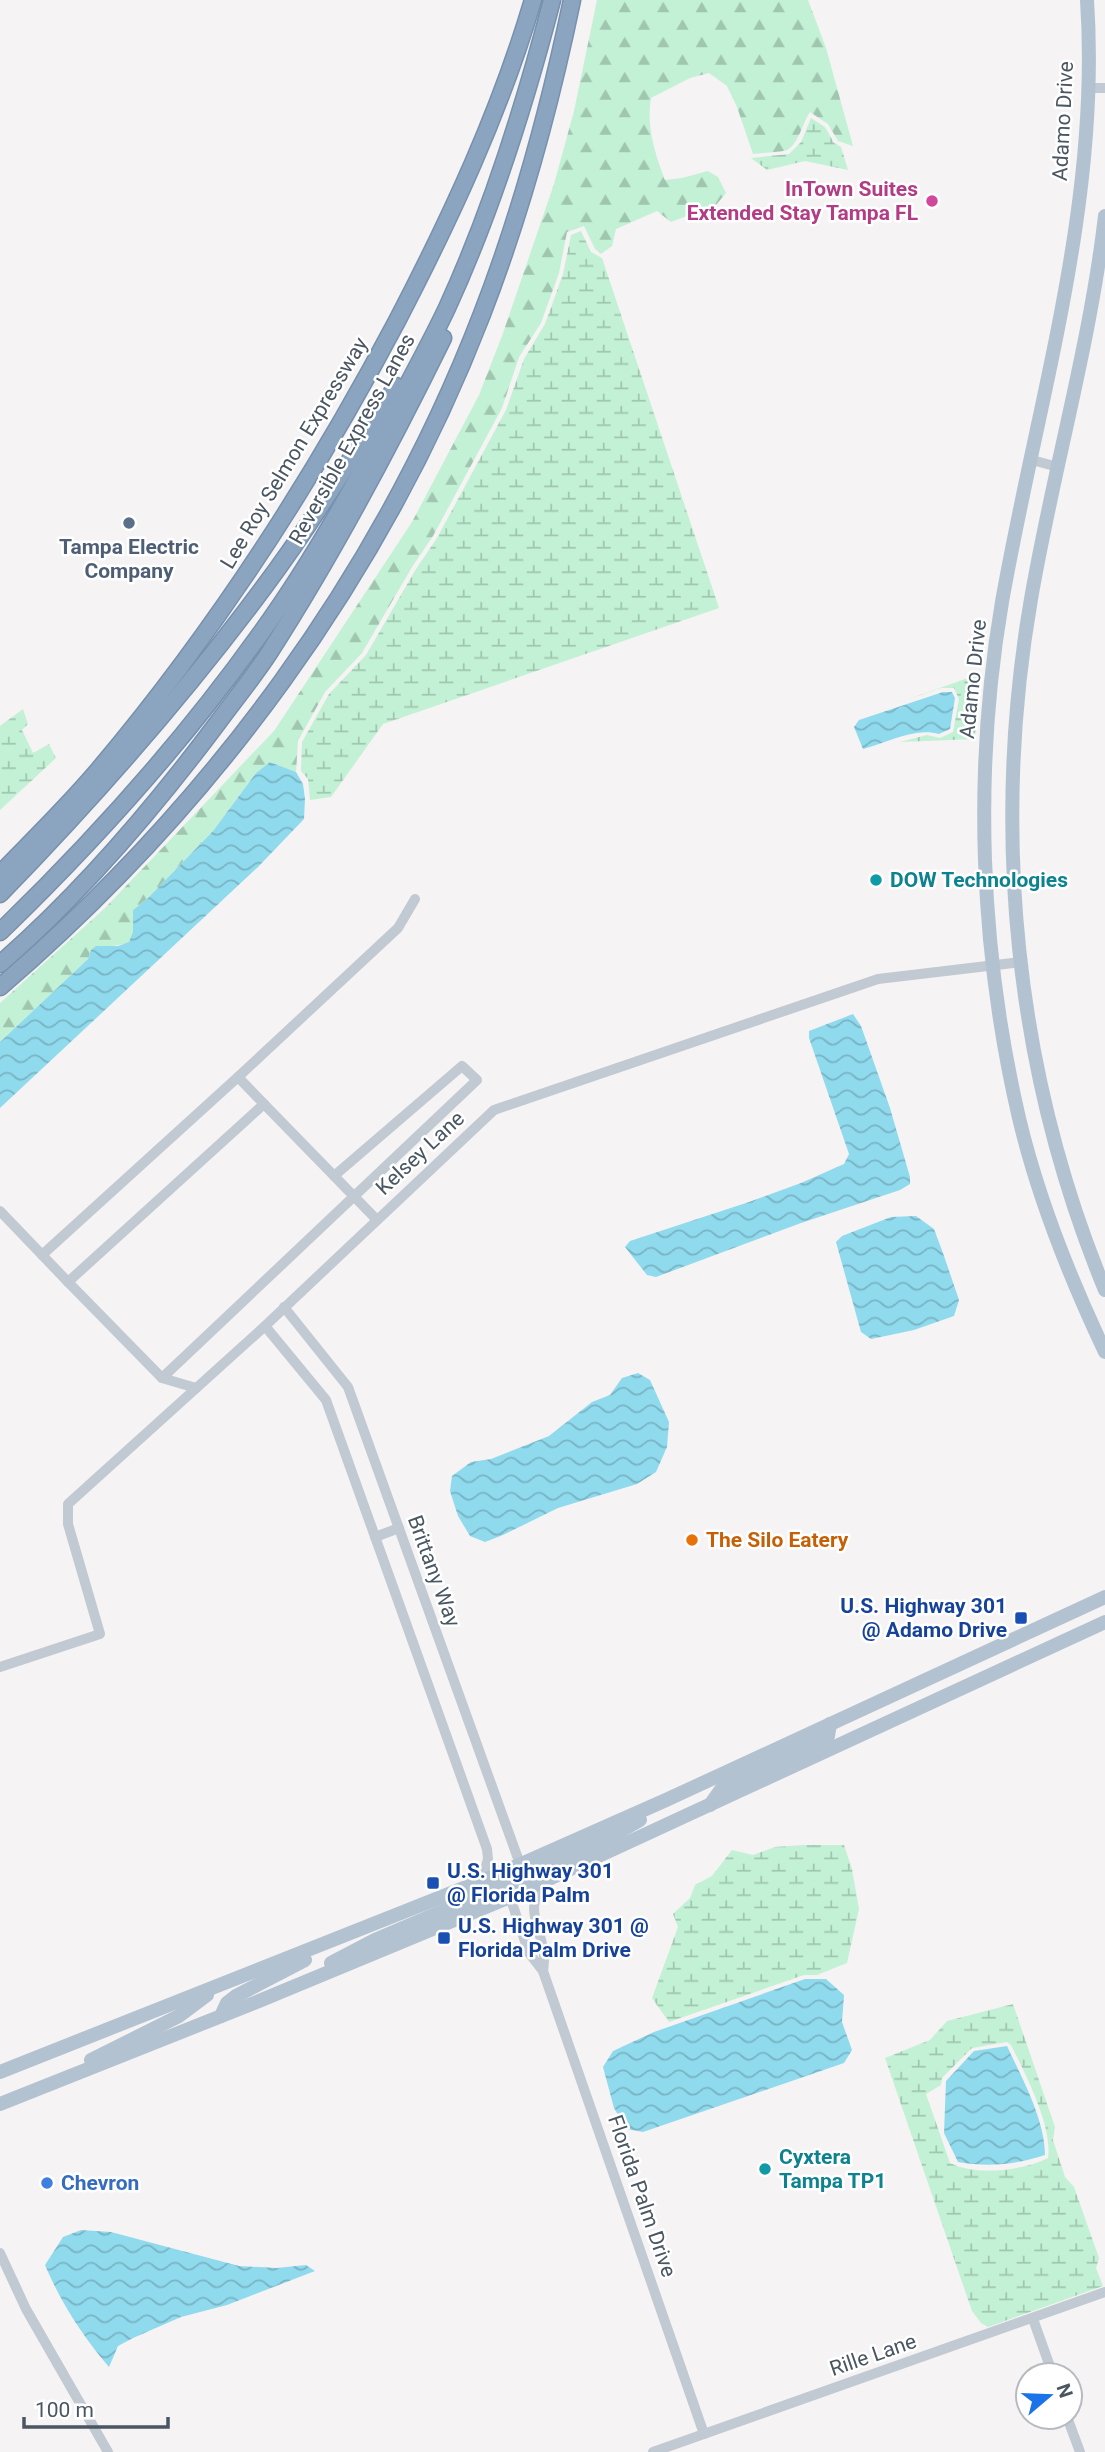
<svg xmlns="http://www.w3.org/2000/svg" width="1105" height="2452" font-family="Roboto,sans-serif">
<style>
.forest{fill:url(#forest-firs)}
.wetland{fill:url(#wetland-marsh);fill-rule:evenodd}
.water{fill:url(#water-waves)}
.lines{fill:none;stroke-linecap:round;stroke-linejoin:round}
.highway-casing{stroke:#7690ad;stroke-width:19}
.minor{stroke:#c1cad2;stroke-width:10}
.major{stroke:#b3c2d1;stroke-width:14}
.highway{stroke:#8ba5c1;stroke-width:16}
.hotel-dot{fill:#d1479c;stroke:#fff;stroke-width:2.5}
.service-dot{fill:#5c6f8a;stroke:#fff;stroke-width:2.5}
.culture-dot{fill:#0f9aa8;stroke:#fff;stroke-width:2.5}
.food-dot{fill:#e8710a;stroke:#fff;stroke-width:2.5}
.transit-dot{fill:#1a4fb4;stroke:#fff;stroke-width:2.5}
.shop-dot{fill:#3f7fe0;stroke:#fff;stroke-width:2.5}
.labels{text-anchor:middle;stroke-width:5;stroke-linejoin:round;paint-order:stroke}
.street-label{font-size:21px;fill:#4a5661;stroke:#fff}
.hotel-label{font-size:21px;font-weight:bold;fill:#b23c85;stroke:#fff;text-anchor:end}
.service-label{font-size:21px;font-weight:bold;fill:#4e5e75;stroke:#fff}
.culture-label{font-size:21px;font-weight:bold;fill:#0d838f;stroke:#fff;text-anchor:start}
.food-label{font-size:21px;font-weight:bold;fill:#c56008;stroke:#fff;text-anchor:start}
.transit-label{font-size:21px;font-weight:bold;fill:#164399;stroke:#fff;text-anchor:start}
.shop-label{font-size:21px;font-weight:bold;fill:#366cbe;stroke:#fff;text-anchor:start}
</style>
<defs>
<pattern id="forest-firs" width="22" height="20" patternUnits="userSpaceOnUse" patternTransform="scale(1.75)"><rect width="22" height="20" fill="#c3f1d5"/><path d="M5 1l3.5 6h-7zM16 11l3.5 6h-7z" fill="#a0c6b0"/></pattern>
<pattern id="wetland-marsh" width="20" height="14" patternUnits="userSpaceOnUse" patternTransform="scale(1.75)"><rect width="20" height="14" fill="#c3f1d5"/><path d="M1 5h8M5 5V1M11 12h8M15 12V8" fill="none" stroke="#a0c6b0"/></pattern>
<pattern id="water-waves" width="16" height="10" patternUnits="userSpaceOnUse" patternTransform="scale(1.75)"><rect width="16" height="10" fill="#90daee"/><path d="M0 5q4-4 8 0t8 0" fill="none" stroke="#78b4c4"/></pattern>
</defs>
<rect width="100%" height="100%" fill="#f5f3f3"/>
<path class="forest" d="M 597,0 L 808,0 L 826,48 L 853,146 L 838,141 L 828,124 L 810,112 C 803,122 798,145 787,150 C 782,152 760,153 753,154 L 737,107 L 727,86 L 709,73 L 690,78 L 651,98 C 646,126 655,154 665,180 L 682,178 L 708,171 L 718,177 L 726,193 L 716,205 L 671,222 L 657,211 L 616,229 L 612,246 L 601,254 L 595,249 L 584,226 L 567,232 L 559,273 L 541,323 L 519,357 L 502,408 L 433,536 L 412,567 L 362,653 L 325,692 L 298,741 L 296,772 L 270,762 L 256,773 L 213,831 L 148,898 L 133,910 L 133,933 L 129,943 L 91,950 L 88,959 L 0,1042 L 0,1003 L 105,908 L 274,731 L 412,522 L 479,395 L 502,336 L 554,184 L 574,111 Z"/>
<g class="wetland">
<polygon points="811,118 825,127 834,143 841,147 848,170 805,161 767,170 751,158 789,154 801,142"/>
<polygon points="581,231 591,252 602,258 719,608 383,724 331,797 310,800 308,779 301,771 302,742 329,694 366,655 416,569 437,538 506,410 524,359 545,324 563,274 571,235"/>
<polygon points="979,674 975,739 900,742 927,735 940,738 953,732 959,699 954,688 941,688 895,704"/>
<polygon points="23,709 28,724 22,730 33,753 49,744 56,758 0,810 0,726"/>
<polygon points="804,1845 844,1845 852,1869 859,1909 847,1963 817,1975 804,1975 669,2022 652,1998 678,1927 673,1914 690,1898 695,1885 712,1876 732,1850 753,1855 775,1847"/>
<path d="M 1013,2004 L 1055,2127 L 1053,2140 L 1065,2177 L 1074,2187 L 1099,2258 L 1096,2268 L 1103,2286 L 988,2327 L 981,2323 L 972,2311 L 885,2058 L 930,2040 L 947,2021 ZM 1007,2042 L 1011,2045 C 1025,2073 1053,2127 1048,2158 C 1022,2171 976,2176 950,2163 L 926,2094 L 941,2085 L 942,2078 L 972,2048 Z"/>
</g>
<g class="water">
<path d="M 943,692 L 952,692 L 955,698 L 950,729 L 939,734 C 914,727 887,743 863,749 L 854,727 L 859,720 Z"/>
<polygon points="270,762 296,772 303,784 305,799 304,819 258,867 0,1108 0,1042 88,959 91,950 96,946 118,946 129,942 133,932 133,910 148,898 213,831 256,773"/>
<polygon points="853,1014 861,1026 890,1108 910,1177 910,1184 900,1190 801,1223 656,1277 647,1275 625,1247 630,1241 749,1202 801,1183 844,1164 849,1154 809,1038 809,1031"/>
<polygon points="916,1216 934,1229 943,1253 959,1300 954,1316 914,1330 871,1339 861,1332 836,1242 842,1236 891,1217"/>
<polygon points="638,1373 650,1380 669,1422 667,1447 656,1472 637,1484 558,1508 503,1535 485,1542 470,1536 458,1516 450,1491 452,1476 471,1462 491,1459 549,1436 592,1402 610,1395 622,1378"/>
<polygon points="805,1979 826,1979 844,1995 842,2022 852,2050 844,2063 643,2132 627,2129 614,2108 603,2067 613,2051 654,2032"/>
<path d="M 1007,2046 C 1022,2078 1045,2120 1045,2155 C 1015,2165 988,2167 958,2162 L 944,2133 L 946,2081 L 974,2051 Z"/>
<path d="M 81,2230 L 111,2232 L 239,2266 L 277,2268 L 306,2265 L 315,2271 L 227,2305 L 181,2317 L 133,2338 L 118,2346 L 109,2367 C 83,2337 60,2301 45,2265 L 63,2237 Z"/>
</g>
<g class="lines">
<defs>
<g id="highway">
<path d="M 0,874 C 32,841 65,809 95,774 C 213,635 312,482 397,321 C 451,217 500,112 533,0"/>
<path d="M 0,894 C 94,797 184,695 264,587 C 312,523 354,454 396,386"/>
<path d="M 0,932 C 95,840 184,741 261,633 C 311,564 352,491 391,416 C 410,380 430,344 447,308 C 492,210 525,104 552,0"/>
<path d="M 0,964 C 82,893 154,808 219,721 C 236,698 254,676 269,653 C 334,552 390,446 443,338"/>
<path d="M 0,987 C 212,805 381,576 482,314 C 521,213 550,106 572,0"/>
</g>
</defs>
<use href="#highway" class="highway-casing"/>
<g class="minor">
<polyline points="1088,88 1105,88"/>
<polyline points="1032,460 1058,467"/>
<polyline points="238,1077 398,928 415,899"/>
<polyline points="0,1211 68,1282"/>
<polyline points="42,1255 238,1077 264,1104"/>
<polyline points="284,1307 348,1387 520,1864"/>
<polyline points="265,1326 326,1400 487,1849 488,1859 482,1880"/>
<polyline points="162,1378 477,1080 462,1066 334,1176"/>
<polyline points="196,1388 162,1378 68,1282 264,1104 377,1220"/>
<polyline points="375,1537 399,1528"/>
<polyline points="0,1667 100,1634 68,1524 68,1504 265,1326 494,1110 878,979 1021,962"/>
<polyline points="510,1897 529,1953 543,1971 704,2434"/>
<path d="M 543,1971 C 544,1964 545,1956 543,1949 C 538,1920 524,1908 546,1881"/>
<polyline points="0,2253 26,2309 108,2452"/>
<polyline points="1033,2319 1053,2375"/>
<polyline points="1067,2417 1080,2452"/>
<polyline points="653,2452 1105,2292"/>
</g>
<g class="major">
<path d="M 1087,0 C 1101,205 1037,402 1002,602 C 973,772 980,950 1019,1118 C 1038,1198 1070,1278 1105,1352"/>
<path d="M 1105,216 C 1090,345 1053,471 1031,599 C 991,831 1015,1072 1105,1290"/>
<polyline points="710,1805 722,1788 821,1743 828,1736 830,1724"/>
<polyline points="513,1893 531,1874 591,1848 640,1820"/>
<polyline points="331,1963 375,1940 490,1891 508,1881 519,1865"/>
<polyline points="221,2016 227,2003 236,1996 305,1960"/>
<polyline points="91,2060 179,2016 207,1995"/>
<polyline points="0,2072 499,1874 666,1800 1105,1597"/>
<polyline points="0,2104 259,2001 510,1897 1105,1622"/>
</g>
<use href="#highway" class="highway"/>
</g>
<circle class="hotel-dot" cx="932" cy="201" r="7"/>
<circle class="service-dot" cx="129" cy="523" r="7"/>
<g class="culture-dot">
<circle cx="876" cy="880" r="7"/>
<circle cx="765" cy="2169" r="7"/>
</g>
<circle class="food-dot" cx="692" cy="1540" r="7"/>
<g class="transit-dot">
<rect x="1014" y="1611" width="14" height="14" rx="3.5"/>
<rect x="426" y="1876" width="14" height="14" rx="3.5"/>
<rect x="437" y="1931" width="14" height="14" rx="3.5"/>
</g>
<circle class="shop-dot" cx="47" cy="2183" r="7"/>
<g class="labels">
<g class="street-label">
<text transform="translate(1063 121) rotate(-87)" y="7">Adamo Drive</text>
<text transform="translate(352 439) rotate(-61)" y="7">Reversible Express Lanes</text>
<text transform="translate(294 453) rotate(-59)" y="7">Lee Roy Selmon Expressway</text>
<text transform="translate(973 679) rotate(-84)" y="7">Adamo Drive</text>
<text transform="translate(420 1153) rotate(-43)" y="7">Kelsey Lane</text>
<text transform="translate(434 1571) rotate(70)" y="7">Brittany Way</text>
<text transform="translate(642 2196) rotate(71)" y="7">Florida Palm Drive</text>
<text transform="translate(873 2355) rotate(-19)" y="7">Rille Lane</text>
</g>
<g class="hotel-label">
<text x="918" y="196">InTown Suites<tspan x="918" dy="24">Extended Stay Tampa FL</tspan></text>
</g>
<g class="service-label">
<text x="129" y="554">Tampa Electric<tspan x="129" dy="24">Company</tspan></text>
</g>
<g class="culture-label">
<text x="890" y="887">DOW Technologies</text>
<text x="779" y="2164">Cyxtera<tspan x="779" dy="24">Tampa TP1</tspan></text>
</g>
<g class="food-label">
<text x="706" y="1547">The Silo Eatery</text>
</g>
<g class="transit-label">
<text x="1007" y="1613" text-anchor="end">U.S. Highway 301<tspan x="1007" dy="24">@ Adamo Drive</tspan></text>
<text x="447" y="1878">U.S. Highway 301<tspan x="447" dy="24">@ Florida Palm</tspan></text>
<text x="458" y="1933">U.S. Highway 301 @<tspan x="458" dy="24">Florida Palm Drive</tspan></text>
</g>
<g class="shop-label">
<text x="61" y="2190">Chevron</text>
</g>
</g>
<g transform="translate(1049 2396) rotate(71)"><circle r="33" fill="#ffffff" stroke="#b7bbc0" stroke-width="2"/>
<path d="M0-5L12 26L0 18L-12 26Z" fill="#1a73e8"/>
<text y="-10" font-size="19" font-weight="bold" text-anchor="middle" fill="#4a5661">N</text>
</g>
<path d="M24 2417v10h144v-10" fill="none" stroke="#4a5661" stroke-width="3.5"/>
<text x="35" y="2417" font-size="21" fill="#4a5661" stroke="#ffffff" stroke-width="5" paint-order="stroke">100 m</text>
</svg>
